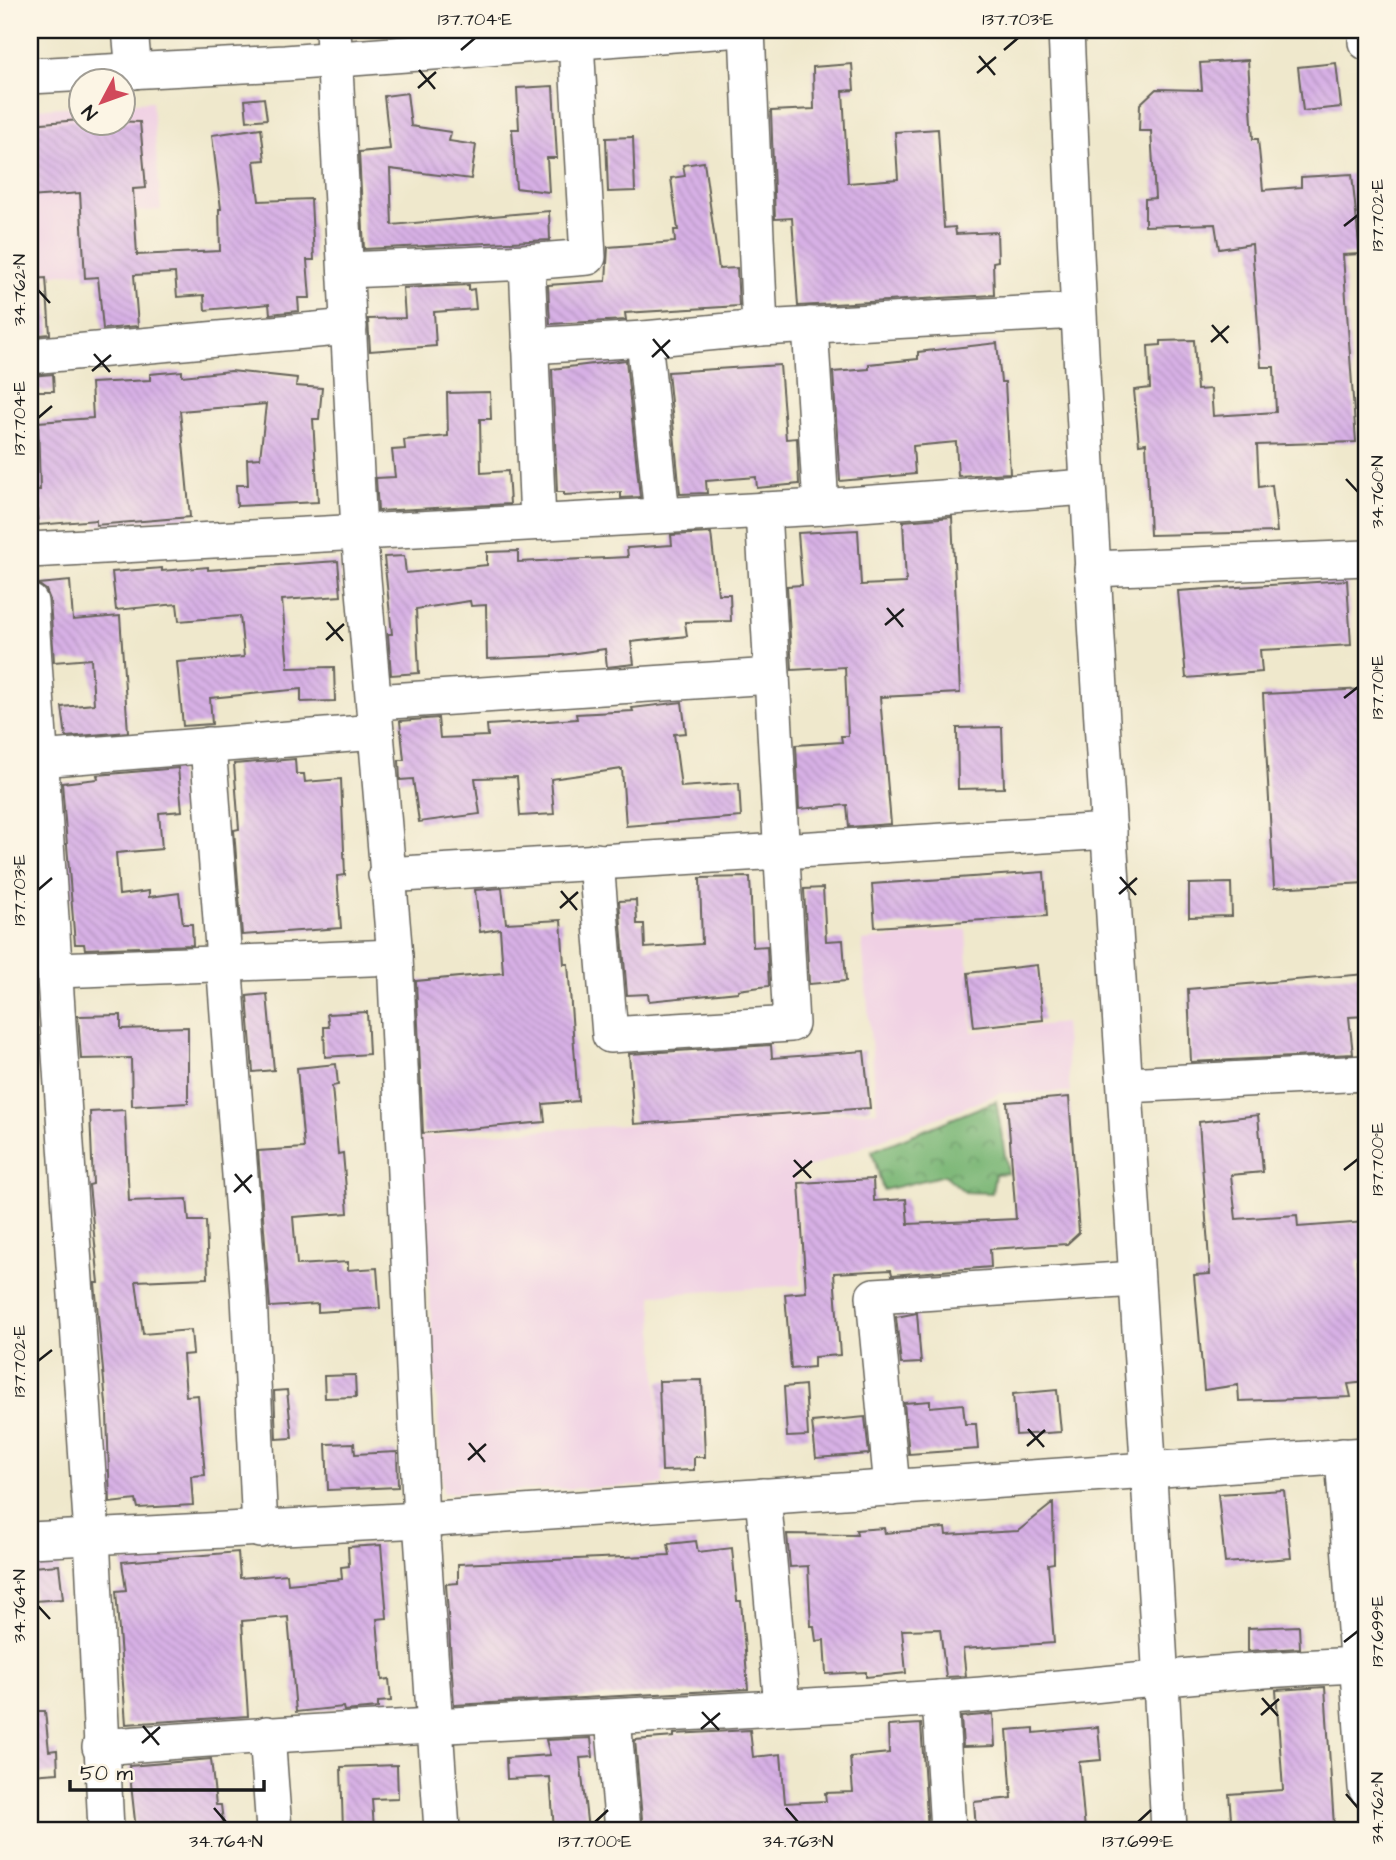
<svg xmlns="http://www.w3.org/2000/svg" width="1396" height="1860" font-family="'Architects Daughter',sans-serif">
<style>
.built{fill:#f0d0e4}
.forest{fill:url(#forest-crowns);stroke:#4a6948;stroke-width:2}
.building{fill:url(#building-back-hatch)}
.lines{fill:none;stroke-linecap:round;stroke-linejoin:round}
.minor-casing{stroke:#66635a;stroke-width:38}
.minor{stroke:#fff;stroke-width:35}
.ticks{fill:none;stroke:#1c1c1c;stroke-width:2.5}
.neatline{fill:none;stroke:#1c1c1c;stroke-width:2.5}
.ticks-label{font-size:18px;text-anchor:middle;fill:#1c1c1c}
</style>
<defs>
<pattern id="forest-crowns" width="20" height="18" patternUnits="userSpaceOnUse" patternTransform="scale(1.75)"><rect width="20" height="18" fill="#79b675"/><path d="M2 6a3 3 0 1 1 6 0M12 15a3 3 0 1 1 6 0" fill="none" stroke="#62935f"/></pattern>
<pattern id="building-back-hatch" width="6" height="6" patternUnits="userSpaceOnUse" patternTransform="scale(1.75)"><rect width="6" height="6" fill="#d7b0e5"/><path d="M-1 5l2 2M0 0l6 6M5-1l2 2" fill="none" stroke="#b897c4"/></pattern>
</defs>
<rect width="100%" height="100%" fill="#fcf5e5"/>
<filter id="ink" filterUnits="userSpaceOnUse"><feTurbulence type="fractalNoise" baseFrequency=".0143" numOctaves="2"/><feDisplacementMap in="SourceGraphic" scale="14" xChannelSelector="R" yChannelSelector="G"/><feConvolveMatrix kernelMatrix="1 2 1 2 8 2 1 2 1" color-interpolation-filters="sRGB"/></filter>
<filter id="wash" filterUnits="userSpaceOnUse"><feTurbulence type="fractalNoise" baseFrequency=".00686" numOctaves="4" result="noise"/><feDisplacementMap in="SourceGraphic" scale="28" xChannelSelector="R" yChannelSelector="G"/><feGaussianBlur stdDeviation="1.57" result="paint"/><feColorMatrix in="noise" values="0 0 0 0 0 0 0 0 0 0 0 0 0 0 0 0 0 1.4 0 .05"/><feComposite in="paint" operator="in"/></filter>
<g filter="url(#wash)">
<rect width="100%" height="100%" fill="#efe8cc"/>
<g class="built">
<polygon points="152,101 161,210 135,212 139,268 30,276 30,109 80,106 80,122 122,122 123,103"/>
<polygon points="966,929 972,1032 1064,1023 1070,1092 1001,1093 795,1173 801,1285 652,1295 663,1485 443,1493 419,1137 877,1111 862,941"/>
</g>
<polygon class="forest" points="996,1101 1008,1173 995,1174 992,1193 965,1192 945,1175 883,1190 872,1151"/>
<g id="blocks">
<g class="building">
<polygon points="1248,60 1253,139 1258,139 1263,190 1301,187 1301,177 1352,174 1360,254 1343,255 1356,442 1257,445 1259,487 1272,485 1277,532 1150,535 1146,443 1139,444 1134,390 1150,388 1148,346 1161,345 1161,341 1194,340 1197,390 1211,389 1213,416 1276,412 1274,367 1261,367 1252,244 1219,249 1215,224 1145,226 1145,199 1155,198 1151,131 1139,131 1140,104 1156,89 1202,90 1200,63"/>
<polygon points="1336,63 1341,107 1303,111 1298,67"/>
<polygon points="852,64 854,90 843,91 848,183 898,179 895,132 938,129 944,228 955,227 956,234 997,232 998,261 993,262 994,295 798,306 792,218 775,219 771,111 814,109 813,67"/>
<polygon points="553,86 557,158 547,158 549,192 516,188 512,129 519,129 517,88"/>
<polygon points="407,93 411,126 451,132 449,141 476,145 471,179 390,169 392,225 549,211 550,240 364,249 359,152 390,149 384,96"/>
<polygon points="264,98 267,119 247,121 245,100"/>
<polygon points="80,120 140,122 146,188 133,189 137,255 220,251 219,209 221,209 212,135 261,128 265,160 254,161 259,201 311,199 314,260 307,260 310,298 298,298 299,311 270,314 269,304 205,310 204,295 177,297 175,273 134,275 138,326 103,329 98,277 85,278 80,193 30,197 30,124"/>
<polygon points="633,137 635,191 608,192 606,138"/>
<polygon points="704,162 719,269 737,268 739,306 625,313 626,320 550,324 548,285 606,281 608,247 675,242 674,230 678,230 671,178 685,176 683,165"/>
<polygon points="46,278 50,334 30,336 30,279"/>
<polygon points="469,285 469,290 474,289 476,309 434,312 436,346 370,351 368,319 405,318 403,288"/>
<polygon points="997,343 1001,382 1005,382 1010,473 958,476 956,442 913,446 915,474 840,481 833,372 869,369 869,364 918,359 918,352"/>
<polygon points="626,360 640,497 621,498 621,492 564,495 564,492 557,492 552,369"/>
<polygon points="780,365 786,439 797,438 799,484 757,488 756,477 706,481 707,493 680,494 668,372"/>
<polygon points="182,371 182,376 231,371 297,378 296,386 322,388 319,419 313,419 318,502 237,506 236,485 248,485 247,459 260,458 266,404 180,411 190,517 96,525 96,520 38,525 35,490 40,490 38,422 93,418 91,383 150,380 150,374"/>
<polygon points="53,374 54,391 30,391 30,376"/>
<polygon points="490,392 491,419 480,419 481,473 508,471 510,504 378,511 376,478 395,477 392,450 405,449 404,440 448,436 447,393"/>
<polygon points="952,517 960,693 880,697 891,824 849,827 847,805 799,809 796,745 842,742 841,736 848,736 845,667 792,670 787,586 802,585 798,533 858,530 861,585 906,583 903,521"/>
<polygon points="711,533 718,594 730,594 731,621 685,622 687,636 631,642 634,664 607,667 605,649 555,656 487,659 486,605 471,606 470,601 416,609 419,673 391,675 388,634 392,634 384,557 404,556 406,573 487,565 487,552 518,551 518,562 628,557 627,548 672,545 671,535"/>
<polygon points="338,561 341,596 282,600 288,668 334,667 335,701 301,702 301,689 210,698 212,724 183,726 177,662 244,657 240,616 179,621 177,604 116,610 112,572 162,568 162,571 208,567 208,570"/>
<polygon points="1347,580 1351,645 1260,650 1262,672 1186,678 1178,591"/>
<polygon points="70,581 73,620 120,616 128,732 66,737 62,707 94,704 91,659 54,662 50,600 46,590 38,584"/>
<polygon points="1366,689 1366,883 1274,888 1263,694"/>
<polygon points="682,702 686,733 674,734 681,787 739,783 741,817 626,826 622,769 551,779 554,814 520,816 517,777 475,778 480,814 419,822 413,779 400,780 399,760 404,760 400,721 438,718 440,738 488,736 487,725 577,719 576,714 633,711 632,708"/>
<polygon points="1002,727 1004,788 958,789 957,728"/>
<polygon points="295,759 296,774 304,774 305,782 341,779 345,875 337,876 341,928 242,935 234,830 239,829 234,764"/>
<polygon points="178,768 182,811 159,813 162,849 116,853 119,895 149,891 149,897 179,893 183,924 192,924 193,945 85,949 84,944 75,944 62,783 98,779 97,775"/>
<polygon points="1044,872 1047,916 875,927 872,884"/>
<polygon points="750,877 753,947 767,946 769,986 738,990 738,992 649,1001 648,994 627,995 619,901 636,900 637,924 644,924 645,948 702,944 700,878"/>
<polygon points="1231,883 1232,916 1189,917 1189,884"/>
<polygon points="502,888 506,923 561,920 564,964 568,964 578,1101 543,1104 545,1122 423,1133 416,981 503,973 500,929 480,932 475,890"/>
<polygon points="823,888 826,941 843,940 846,981 809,984 804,889"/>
<polygon points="1037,965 1043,1020 974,1027 968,973"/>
<polygon points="1366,974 1366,1016 1349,1017 1353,1054 1191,1062 1188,989"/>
<polygon points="267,994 274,1070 253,1072 247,996"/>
<polygon points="367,1012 369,1054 325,1057 324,1027 329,1027 327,1014"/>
<polygon points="121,1015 121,1029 188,1027 188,1103 132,1106 131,1058 81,1059 78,1016"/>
<polygon points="771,1045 772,1058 864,1051 870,1108 634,1124 629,1054"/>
<polygon points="336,1064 338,1085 332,1086 338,1154 343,1153 348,1213 293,1217 297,1265 348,1262 348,1270 377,1268 380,1308 318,1312 318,1304 270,1307 258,1151 304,1148 297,1068"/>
<polygon points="1069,1097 1079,1233 1067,1244 990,1249 991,1267 892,1275 891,1270 834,1273 840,1355 814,1357 814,1367 791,1369 785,1294 806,1292 799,1183 873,1179 874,1201 906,1199 908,1224 1016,1219 1007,1102"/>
<polygon points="125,1110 129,1201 187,1199 189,1221 206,1221 208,1278 136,1281 143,1334 191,1330 193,1354 183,1355 186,1396 198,1395 205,1475 191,1476 193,1505 138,1508 136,1500 110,1503 107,1414 95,1283 99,1283 89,1185 93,1184 90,1112"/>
<polygon points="1258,1115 1263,1172 1231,1175 1236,1219 1297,1215 1298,1227 1366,1222 1366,1259 1357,1260 1366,1382 1348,1384 1351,1397 1239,1401 1238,1385 1204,1390 1194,1275 1210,1274 1199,1122"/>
<polygon points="917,1313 921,1363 901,1364 896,1317"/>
<polygon points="355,1375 356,1397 325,1398 324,1376"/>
<polygon points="702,1380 705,1457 694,1457 694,1470 662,1471 659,1381"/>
<polygon points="805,1385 808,1436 787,1437 784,1387"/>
<polygon points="287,1390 292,1438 276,1439 274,1391"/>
<polygon points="1057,1390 1061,1432 1016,1435 1013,1394"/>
<polygon points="930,1401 930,1407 963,1404 965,1424 976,1424 978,1449 909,1454 904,1403"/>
<polygon points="865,1417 869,1454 816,1458 812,1422"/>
<polygon points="354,1443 355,1454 397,1452 398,1487 328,1490 326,1444"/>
<polygon points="1284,1490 1291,1558 1225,1563 1218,1494"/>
<polygon points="1053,1503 1054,1563 1048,1564 1054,1643 963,1649 966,1676 946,1677 940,1629 902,1630 906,1673 866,1677 866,1672 826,1674 824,1640 816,1641 814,1626 811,1626 808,1566 790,1567 787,1534 857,1535 856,1530 884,1528 885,1533 945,1528 946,1535 1018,1531"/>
<polygon points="696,1541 698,1552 732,1548 737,1601 741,1601 748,1689 454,1705 446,1584 458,1583 458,1564 670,1555 668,1544"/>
<polygon points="381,1545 387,1618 377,1619 382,1680 389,1679 391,1701 378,1702 378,1708 344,1711 343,1707 296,1712 288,1617 242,1621 248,1716 126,1724 116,1591 126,1590 122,1562 238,1552 240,1578 287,1574 288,1584 342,1579 341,1567 349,1566 348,1547"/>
<polygon points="59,1565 63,1599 34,1601 31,1567"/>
<polygon points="1299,1626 1300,1648 1248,1651 1248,1628"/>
<polygon points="1325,1687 1334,1826 1232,1830 1229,1794 1283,1790 1276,1690"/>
<polygon points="30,1711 45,1711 49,1751 57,1750 58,1773 30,1775"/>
<polygon points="993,1714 995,1746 963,1747 961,1717"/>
<polygon points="921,1724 928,1830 643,1830 635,1740 674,1737 674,1734 750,1730 753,1757 781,1754 785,1803 826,1801 825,1793 853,1792 850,1757 889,1753 888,1726"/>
<polygon points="1098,1727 1101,1760 1079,1762 1085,1830 976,1830 974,1802 1012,1798 1007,1730 1034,1728 1034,1733"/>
<polygon points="591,1738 593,1757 580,1758 588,1830 554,1830 550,1777 507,1779 506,1758 550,1755 546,1740"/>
<polygon points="211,1759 216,1805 221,1805 224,1830 136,1830 129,1766"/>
<polygon points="397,1765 398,1798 372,1799 374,1830 343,1830 341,1767"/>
</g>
</g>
</g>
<g filter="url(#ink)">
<use href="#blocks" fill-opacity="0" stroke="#66635a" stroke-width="2"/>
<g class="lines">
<defs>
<g id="minor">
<polyline points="130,30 134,71"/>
<polyline points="333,30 359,531 395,957 421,1520 442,1830"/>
<path d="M 1066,30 C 1090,630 1138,1230 1169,1830"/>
<polyline points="1366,30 1366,42"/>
<polyline points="30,76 285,63 728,30"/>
<polyline points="347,270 527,262"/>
<polyline points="810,325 821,507"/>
<polyline points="760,328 1078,311"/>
<polyline points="530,346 644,339"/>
<polyline points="30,356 349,327"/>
<polyline points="662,515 644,339 760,328 747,30"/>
<polyline points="538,522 527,262 588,257 576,41"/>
<polyline points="30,550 821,507 1086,487"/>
<polyline points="1092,569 1366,558"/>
<polyline points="30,602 92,1536 106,1830"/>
<polyline points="375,702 772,676"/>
<polyline points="208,745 249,1296 260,1530"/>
<polyline points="39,759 376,732"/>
<polyline points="596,861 610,1035 791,1024 763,510"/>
<polyline points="386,875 1109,831"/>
<polyline points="57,970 395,957"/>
<polyline points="1126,1085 1366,1073"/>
<polyline points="1343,1456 1366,1788"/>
<polyline points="892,1488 874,1296 1136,1279"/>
<polyline points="763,1496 782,1706"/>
<polyline points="30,1540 421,1520 1366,1455"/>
<polyline points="940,1698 948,1830"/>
<polyline points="613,1719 623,1830"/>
<polyline points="267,1734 274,1830"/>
<path d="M 100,1747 C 380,1725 660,1717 940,1698 C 1082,1688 1224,1669 1366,1665"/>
</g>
</defs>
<use href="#minor" class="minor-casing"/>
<use href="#minor" class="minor"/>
</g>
</g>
<path class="ticks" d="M 461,50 L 475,38M 1004,50 L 1018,38M 979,56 L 995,75M 419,70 L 435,89M 977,73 L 996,57M 418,88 L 436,72M 1344,226 L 1358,215M 38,290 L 50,303M 1212,325 L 1228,343M 653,339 L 669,358M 1211,342 L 1229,326M 94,354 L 110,372M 652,357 L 670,340M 92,371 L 111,355M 38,418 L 52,406M 1346,479 L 1358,492M 887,608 L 903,627M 327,622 L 343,641M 885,625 L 904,609M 326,640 L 344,624M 1344,698 L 1358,687M 1120,877 L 1136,895M 38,890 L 52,878M 561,891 L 577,910M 1119,894 L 1137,878M 560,908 L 578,892M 794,1160 L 811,1178M 1344,1170 L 1358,1159M 235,1174 L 251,1193M 793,1177 L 812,1161M 234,1192 L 252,1175M 38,1361 L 52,1350M 1028,1429 L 1044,1447M 469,1443 L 485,1462M 1027,1446 L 1045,1430M 468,1460 L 486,1444M 38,1606 L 50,1619M 1344,1642 L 1358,1631M 1262,1698 L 1278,1716M 702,1712 L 719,1730M 1261,1715 L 1279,1699M 143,1726 L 159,1745M 701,1729 L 720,1713M 142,1743 L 160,1727M 1346,1794 L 1358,1808M 214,1808 L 226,1822M 786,1808 L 798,1822M 595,1822 L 608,1810M 1138,1822 L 1151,1810"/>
<rect width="1396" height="1860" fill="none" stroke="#fcf5e5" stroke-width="77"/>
<g transform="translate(102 102) rotate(229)"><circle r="33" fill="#fcf5e5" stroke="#a29e95" stroke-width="2"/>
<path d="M0-5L12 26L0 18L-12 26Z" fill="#d1495b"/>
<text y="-10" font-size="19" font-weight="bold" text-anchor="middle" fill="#1c1c1c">N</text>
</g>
<path d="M70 1780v10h194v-10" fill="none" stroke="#1c1c1c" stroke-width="3.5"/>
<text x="80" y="1780" font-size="21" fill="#1c1c1c" stroke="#fcf5e5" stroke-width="5" paint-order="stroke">50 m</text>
<rect x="38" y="38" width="1320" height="1784" class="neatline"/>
<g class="ticks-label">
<text x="475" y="25">137.704°E</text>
<text x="1018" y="25">137.703°E</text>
<text transform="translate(1377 215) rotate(-90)" y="6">137.702°E</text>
<text transform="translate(19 290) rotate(-90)" y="6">34.762°N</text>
<text transform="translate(19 418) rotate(-90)" y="6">137.704°E</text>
<text transform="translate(1377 492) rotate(-90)" y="6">34.760°N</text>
<text transform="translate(1377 687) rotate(-90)" y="6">137.701°E</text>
<text transform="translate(19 890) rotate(-90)" y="6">137.703°E</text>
<text transform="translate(1377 1159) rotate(-90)" y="6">137.700°E</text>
<text transform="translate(19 1361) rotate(-90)" y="6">137.702°E</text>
<text transform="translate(19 1606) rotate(-90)" y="6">34.764°N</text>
<text transform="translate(1377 1631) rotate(-90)" y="6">137.699°E</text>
<text transform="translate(1377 1808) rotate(-90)" y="6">34.762°N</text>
<text x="226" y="1847">34.764°N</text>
<text x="595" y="1847">137.700°E</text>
<text x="798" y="1847">34.763°N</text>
<text x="1138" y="1847">137.699°E</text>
</g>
</svg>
